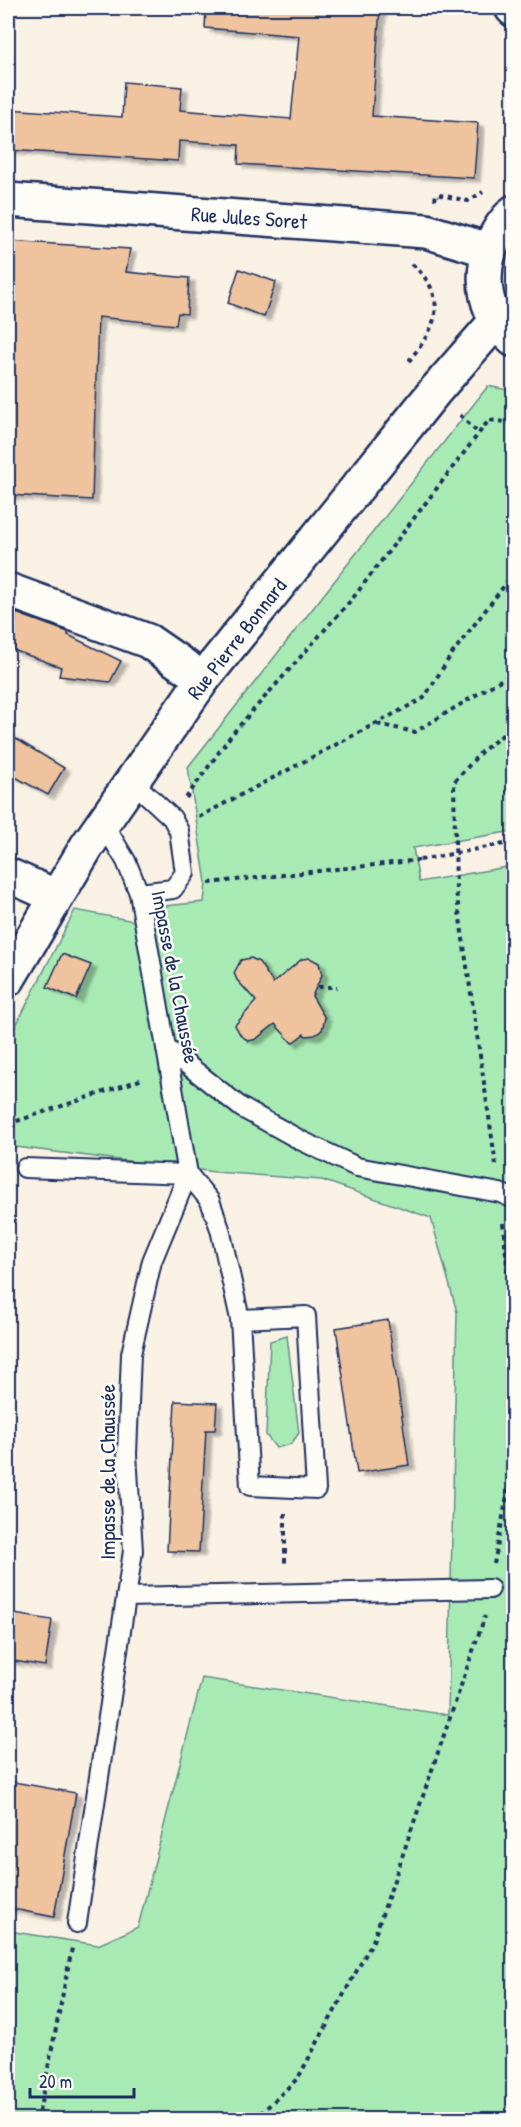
<svg xmlns="http://www.w3.org/2000/svg" width="521" height="2127" font-family="'Patrick Hand',sans-serif">
<style>
.green{fill:#a8eab4;stroke:#628c89;stroke-width:1.5}
.building{fill:#eec39d;stroke:#1b2f5e;stroke-width:1.5;filter:url(#shadow)}
.lines{fill:none;stroke-linecap:round;stroke-linejoin:round}
.lane-casing{stroke:#1b2f5e;stroke-width:22}
.street-casing{stroke:#1b2f5e;stroke-width:38}
.secondary-casing{stroke:#1b2f5e;stroke-width:38}
.primary-casing{stroke:#1b2f5e;stroke-width:38}
.path{stroke:#1b2f5e;stroke-width:4;stroke-dasharray:4.5 4.5;stroke-linecap:butt}
.lane{stroke:#fdfcf7;stroke-width:18}
.street{stroke:#fdfcf7;stroke-width:33}
.secondary{stroke:#fdfcf7;stroke-width:33}
.primary{stroke:#fdfcf7;stroke-width:33}
.path-bridge{stroke:#1b2f5e;stroke-width:4;stroke-dasharray:4.5 4.5;stroke-linecap:butt}
.labels{text-anchor:middle;stroke-width:5;stroke-linejoin:round;paint-order:stroke}
.street-label{font-size:21px;fill:#1b2f5e;stroke:#fdfcf7}
</style>
<defs>
<filter id="shadow"><feDropShadow dx="6" dy="4" stdDeviation="1.5" flood-color="#0004"/></filter>
</defs>
<rect width="100%" height="100%" fill="#faf1e5"/>
<filter id="ink" filterUnits="userSpaceOnUse"><feTurbulence type="fractalNoise" baseFrequency=".0167" numOctaves="2"/><feDisplacementMap in="SourceGraphic" scale="12" xChannelSelector="R" yChannelSelector="G"/><feConvolveMatrix kernelMatrix="1 2 1 2 8 2 1 2 1" color-interpolation-filters="sRGB"/></filter>
<g filter="url(#ink)">
<g class="green">
<path d="M 513,250 L 514,301 L 513,301 C 508,282 508,269 513,250 Z"/>
<polygon points="488,386 513,391 513,831 413,848 419,882 513,866 513,2119 8,2119 8,1931 98,1945 138,1927 202,1678 448,1715 457,1312 431,1218 322,1180 215,1172 8,1146 8,1041 75,910 145,923 164,906 204,902 206,883 188,767"/>
<polygon points="287,1336 299,1433 291,1444 276,1448 266,1435 270,1341"/>
</g>
<g class="building">
<polygon points="206,8 380,8 372,116 478,123 474,178 238,164 239,145 179,141 178,161 8,150 8,109 122,117 124,82 182,87 180,110 291,119 299,36 205,28"/>
<polygon points="8,241 130,249 126,272 189,278 187,314 178,313 176,325 98,317 92,500 8,495"/>
<polygon points="239,269 276,282 264,317 228,303"/>
<polygon points="16,613 68,632 68,635 121,661 110,682 59,676 61,667 13,650"/>
<polygon points="8,734 64,768 48,795 8,773"/>
<polygon points="62,954 91,965 76,999 47,987"/>
<polygon points="251,958 259,962 273,983 302,959 310,958 319,963 322,975 312,996 325,1018 322,1030 315,1035 306,1036 304,1034 292,1043 275,1024 256,1039 249,1041 241,1036 235,1025 256,1001 237,980 234,973 241,960"/>
<polygon points="388,1320 409,1465 357,1473 336,1328"/>
<polygon points="175,1401 217,1403 215,1430 206,1430 199,1552 167,1551"/>
<polygon points="8,1613 52,1620 45,1666 8,1660"/>
<polygon points="8,1781 76,1793 54,1917 8,1908"/>
</g>
<g class="lines">
<defs>
<g id="lane">
<polyline points="132,781 172,818 179,831 185,873 173,889 139,893"/>
<polyline points="166,1048 242,1108 302,1141 357,1167 500,1193 514,1199"/>
<polyline points="25,1168 188,1174 210,1201 220,1229 240,1319 250,1486 316,1489 306,1316 240,1319"/>
<polyline points="126,1597 490,1589"/>
<polyline points="77,1923 133,1551 127,1454 131,1354 152,1261 188,1174 139,893 126,861 103,823"/>
</g>
<g id="street">
<polyline points="8,590 148,641 203,679"/>
<polyline points="8,875 55,896"/>
</g>
<g id="secondary">
<polyline points="512,8 514,10"/>
<polyline points="8,200 426,231 488,250"/>
</g>
<g id="primary">
<path d="M 514,212 C 478,246 473,307 514,340"/>
<polyline points="8,979 87,846 203,679 435,391 497,320"/>
</g>
</defs>
<use href="#lane" class="lane-casing"/>
<use href="#street" class="street-casing"/>
<use href="#secondary" class="secondary-casing"/>
<use href="#primary" class="primary-casing"/>
<g class="path">
<polyline points="435,200 436,194 468,201 483,192"/>
<path d="M 412,264 C 449,297 438,326 410,359 L 414,365"/>
<polyline points="460,415 479,434"/>
<polyline points="377,724 415,732 514,672"/>
<polyline points="186,798 232,734 353,598 489,420 514,423"/>
<polyline points="199,817 424,698 451,655 514,573"/>
<polyline points="209,883 420,860"/>
<polyline points="318,987 337,987"/>
<polyline points="8,1124 143,1079"/>
<polyline points="496,1165 456,891 454,782 481,752 514,726"/>
<polyline points="503,1223 514,1335"/>
<polyline points="285,1513 285,1566"/>
<polyline points="494,1564 514,1459"/>
<polyline points="35,2120 40,2108 72,1948"/>
<polyline points="254,2120 298,2078 373,1941 485,1616"/>
</g>
<use href="#lane" class="lane"/>
<use href="#street" class="street"/>
<use href="#secondary" class="secondary"/>
<use href="#primary" class="primary"/>
<polyline class="path-bridge" points="420,860 514,842"/>
</g>
</g>
<g class="labels">
<g class="street-label">
<text transform="translate(249 218) rotate(4)" y="7">Rue Jules Soret</text>
<text transform="translate(237 639) rotate(-52)" y="7">Rue Pierre Bonnard</text>
<text transform="translate(175 977) rotate(79)" y="7">Impasse de la Chaussée</text>
<text transform="translate(108 1472) rotate(-90)" y="7">Impasse de la Chaussée</text>
</g>
</g>
<rect width="521" height="2127" fill="none" stroke="#fdfcf7" stroke-width="30"/>
<rect x="15" y="15" width="491" height="2097" fill="none" stroke="#1b2f5e" stroke-width="2" filter="url(#ink)"/>
<path d="M30 2088v9h104v-9" fill="none" stroke="#1b2f5e" stroke-width="3"/>
<text x="39" y="2088" font-size="18" fill="#1b2f5e" stroke="#fdfcf7" stroke-width="4.5" paint-order="stroke">20 m</text>
</svg>
